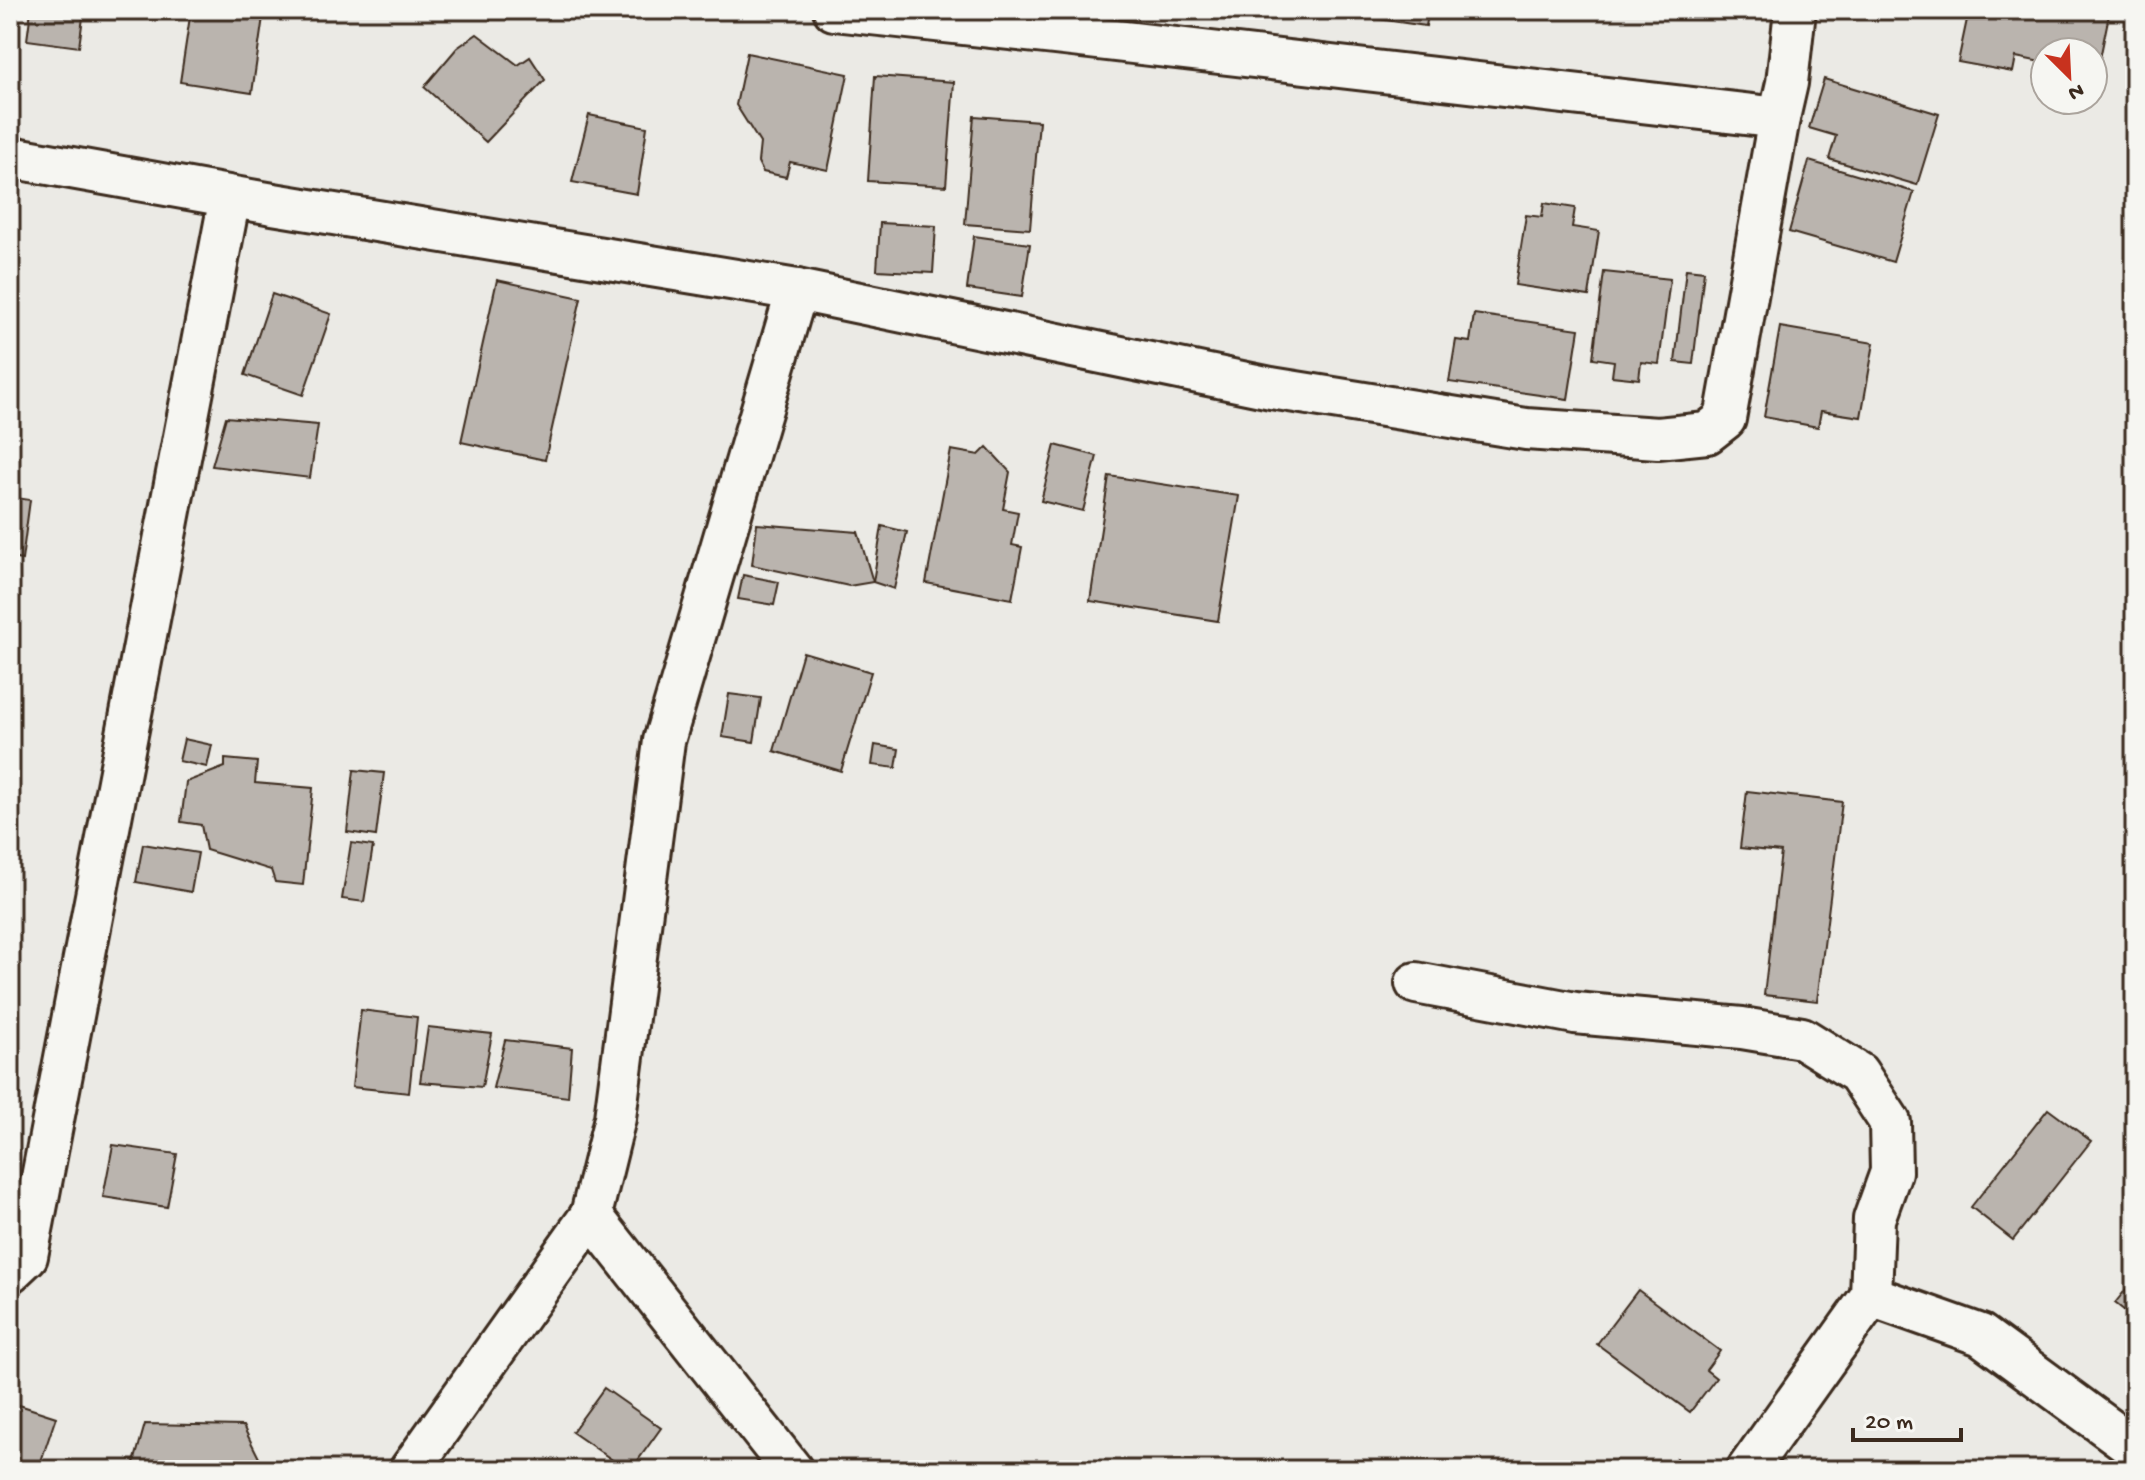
<svg xmlns="http://www.w3.org/2000/svg" width="2145" height="1480" font-family="'Gochi Hand',sans-serif">
<style>
.building{fill:#bab4ae;stroke:#3b2a1e;stroke-width:2}
.lines{fill:none;stroke-linecap:round;stroke-linejoin:round}
.street-casing{stroke:#3b2a1e;stroke-width:46}
.street{stroke:#f6f6f2;stroke-width:40}
</style>
<rect width="100%" height="100%" fill="#ebeae5"/>
<filter id="ink" filterUnits="userSpaceOnUse"><feTurbulence type="fractalNoise" baseFrequency=".0125" numOctaves="2"/><feDisplacementMap in="SourceGraphic" scale="16" xChannelSelector="R" yChannelSelector="G"/><feConvolveMatrix kernelMatrix="1 2 1 2 8 2 1 2 1" color-interpolation-filters="sRGB"/></filter>
<g filter="url(#ink)">
<g class="building">
<polygon points="31,10 84,10 79,47 27,40"/>
<polygon points="191,10 264,10 252,93 180,82"/>
<polygon points="1359,10 1429,10 1426,26 1358,16"/>
<polygon points="1902,10 1946,10 1945,17"/>
<polygon points="1969,10 2110,10 2097,73 2093,72 2093,52 2045,52 2045,63 2016,57 2013,72 1958,62"/>
<polygon points="477,34 518,65 530,57 545,80 486,142 424,87 457,48"/>
<polygon points="747,53 848,74 828,170 790,162 786,177 763,172 758,162 760,143 736,105"/>
<polygon points="875,76 954,82 946,186 868,181"/>
<polygon points="1824,79 1939,114 1917,185 1829,159 1836,136 1809,128"/>
<polygon points="589,115 647,127 637,194 572,182"/>
<polygon points="974,116 1039,121 1030,229 965,224"/>
<polygon points="1809,161 1914,192 1893,262 1789,232"/>
<polygon points="1544,203 1575,208 1572,227 1599,231 1589,296 1515,285 1526,215 1542,217"/>
<polygon points="880,223 936,226 933,273 877,270"/>
<polygon points="974,236 1030,244 1022,297 967,289"/>
<polygon points="1686,269 1704,271 1693,364 1675,362"/>
<polygon points="1604,272 1670,279 1659,364 1641,362 1639,379 1612,376 1614,361 1593,358"/>
<polygon points="497,280 581,298 545,460 461,442"/>
<polygon points="272,294 331,314 303,395 245,375"/>
<polygon points="1474,314 1579,329 1568,399 1449,382 1456,340 1470,342"/>
<polygon points="1780,327 1874,343 1861,417 1821,411 1818,427 1764,417"/>
<polygon points="226,417 318,425 310,478 212,466"/>
<polygon points="1055,445 1097,456 1083,511 1041,501"/>
<polygon points="987,447 1010,472 1003,509 1018,512 1012,545 1022,547 1012,599 926,583 951,450 979,455"/>
<polygon points="1109,476 1239,496 1218,621 1090,601"/>
<polygon points="10,497 30,500 22,560 10,558"/>
<polygon points="757,524 858,532 873,582 849,586 752,565"/>
<polygon points="882,526 907,532 894,589 873,582"/>
<polygon points="743,575 779,582 774,605 738,599"/>
<polygon points="803,652 871,672 841,771 774,751"/>
<polygon points="729,694 761,698 754,742 722,737"/>
<polygon points="184,739 212,745 207,767 179,761"/>
<polygon points="875,745 899,749 896,768 872,765"/>
<polygon points="225,759 257,762 255,783 313,788 303,885 275,882 271,870 206,850 201,825 181,822 186,782 225,767"/>
<polygon points="354,770 384,773 376,836 347,832"/>
<polygon points="1747,791 1842,802 1817,1001 1764,995 1781,852 1740,848"/>
<polygon points="351,843 373,846 364,902 342,899"/>
<polygon points="143,844 198,853 191,892 136,882"/>
<polygon points="361,1010 417,1017 409,1093 352,1087"/>
<polygon points="428,1027 492,1034 482,1087 420,1082"/>
<polygon points="505,1040 572,1048 568,1097 493,1088"/>
<polygon points="2048,1109 2091,1141 2013,1240 1971,1207"/>
<polygon points="113,1145 177,1154 167,1207 103,1197"/>
<polygon points="2135,1278 2135,1319 2115,1303"/>
<polygon points="1638,1290 1720,1351 1706,1370 1716,1378 1690,1412 1597,1344"/>
<polygon points="604,1388 661,1428 631,1470 627,1470 572,1432"/>
<polygon points="10,1402 56,1417 38,1470 10,1470"/>
<polygon points="145,1424 243,1426 265,1470 132,1470"/>
<polygon points="1676,1458 1694,1470 1669,1470"/>
</g>
<g class="lines">
<defs>
<g id="street">
<polyline points="834,10 1055,34 1779,118"/>
<polyline points="10,157 273,204 797,290 1271,388 1526,429 1658,438 1707,433 1725,419 1779,118 1787,83 1795,10"/>
<polyline points="1416,983 1575,1013 1742,1028 1802,1038 1858,1073 1890,1122 1891,1172 1874,1219 1871,1296"/>
<polyline points="10,1272 27,1256 230,197"/>
<polyline points="410,1470 591,1215"/>
<polyline points="792,1470 591,1215 615,1118 664,741 797,290"/>
<polyline points="1747,1470 1871,1296 1981,1335 2135,1448"/>
</g>
</defs>
<use href="#street" class="street-casing"/>
<use href="#street" class="street"/>
</g>
</g>
<rect width="2145" height="1480" fill="none" stroke="#f6f6f2" stroke-width="40"/>
<rect x="20" y="20" width="2105" height="1440" fill="none" stroke="#3b2a1e" stroke-width="3" filter="url(#ink)"/>
<g transform="translate(2069 76) rotate(156)"><circle r="38" fill="#f6f6f2" stroke="#aba49d" stroke-width="2"/>
<path d="M0-6L14 30L0 20L-14 30Z" fill="#c8321e"/>
<text y="-12" font-size="22" font-weight="bold" text-anchor="middle" fill="#3b2a1e">N</text>
</g>
<path d="M1853 1428v12h108v-12" fill="none" stroke="#3b2a1e" stroke-width="4"/>
<text x="1865" y="1428" font-size="24" fill="#3b2a1e" stroke="#f6f6f2" stroke-width="6" paint-order="stroke">20 m</text>
</svg>
